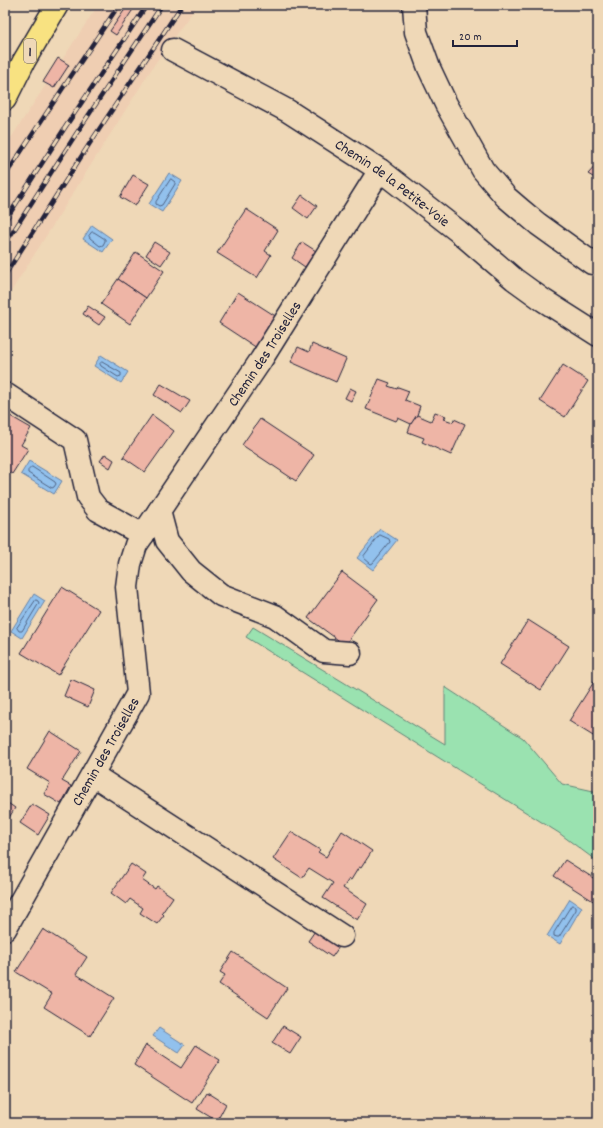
<svg xmlns="http://www.w3.org/2000/svg" width="603" height="1128" font-family="Dekko,sans-serif">
<style>
.built{fill:#efceb2}
.green{fill:#9ae2b0;stroke:#5e8276}
.water{fill:#92c1ed;stroke:#6581a6}
.lines{fill:none;stroke-linecap:round;stroke-linejoin:round}
.shore{stroke:#4f6282;stroke-width:1}
.building{fill:#eeb5a6;stroke:#22223b}
.minor-casing{stroke:#22223b;stroke-width:25}
.major-casing{stroke:#22223b;stroke-width:25}
.minor{stroke:#efd8b7;stroke-width:22}
.major{stroke:#f8e281;stroke-width:22}
.rail-casing{stroke:#22223b;stroke-width:4.5}
.rail{stroke:#efd8b7;stroke-width:3;stroke-dasharray:9;stroke-linecap:butt}
.labels{text-anchor:middle;stroke-width:3;stroke-linejoin:round;paint-order:stroke}
.shield{fill:#efd8b7;stroke:#605960;stroke-width:1}
.shield-label{font-size:14px;font-weight:bold;fill:#22223b}
.street-label{font-size:15px;fill:#22223b;stroke:#efd8b7}
</style>
<rect width="100%" height="100%" fill="#efd8b7"/>
<filter id="ink" filterUnits="userSpaceOnUse"><feTurbulence type="fractalNoise" baseFrequency=".025" numOctaves="2"/><feDisplacementMap in="SourceGraphic" scale="8" xChannelSelector="R" yChannelSelector="G"/><feConvolveMatrix kernelMatrix="1 2 1 2 8 2 1 2 1" color-interpolation-filters="sRGB"/></filter>
<g filter="url(#ink)">
<polygon class="built" points="98,5 197,5 154,65 5,301 5,147"/>
<polygon class="green" points="253,627 445,744 445,687 523,738 562,784 598,792 598,862 559,833 246,637"/>
<g class="water">
<polygon points="169,173 182,181 162,212 149,204"/>
<polygon points="92,225 112,239 103,252 83,239"/>
<polygon points="101,355 128,372 121,383 94,366"/>
<polygon points="29,461 62,481 54,494 21,474"/>
<polygon points="380,529 397,540 373,570 357,558"/>
<polygon points="34,594 45,601 22,638 11,631"/>
<polygon points="570,899 582,907 560,944 547,936"/>
<polygon points="159,1028 185,1045 179,1053 153,1036"/>
</g>
<g class="lines">
<g class="shore">
<polygon points="171,179 175,182 175,184 162,205 159,206 156,204 156,202"/>
<polygon points="92,232 94,232 105,239 105,241 103,245 100,246 90,238 89,236"/>
<polygon points="102,362 121,373 121,376 118,377 101,366 100,364"/>
<polygon points="32,467 55,482 56,484 54,487 52,488 28,473 28,471"/>
<polygon points="380,535 389,539 390,542 373,563 371,564 364,558 364,556"/>
<polygon points="36,600 38,601 39,603 22,631 19,631 17,628"/>
<polygon points="572,905 576,907 576,910 559,937 557,937 554,936 554,933"/>
</g>
</g>
<g class="building">
<polygon points="128,5 136,5 116,35 110,31"/>
<polygon points="58,58 69,65 54,88 43,82"/>
<polygon points="598,163 598,180 588,174"/>
<polygon points="133,175 149,184 135,206 120,197"/>
<polygon points="302,195 317,206 308,219 293,208"/>
<polygon points="246,209 278,230 265,251 271,255 257,278 217,253"/>
<polygon points="154,242 170,252 161,265 146,255"/>
<polygon points="302,242 316,251 305,267 292,258"/>
<polygon points="136,252 164,271 146,298 118,279"/>
<polygon points="118,279 146,298 130,324 101,304"/>
<polygon points="238,292 277,317 257,348 219,323"/>
<polygon points="88,306 105,317 99,325 83,314"/>
<polygon points="312,344 346,359 336,382 291,362 298,347 309,352"/>
<polygon points="563,365 588,381 565,417 540,401"/>
<polygon points="379,379 390,383 388,386 397,389 398,387 409,391 405,400 420,406 417,415 411,424 398,418 396,421 366,409"/>
<polygon points="161,384 190,401 182,413 154,395"/>
<polygon points="350,388 356,391 351,401 345,398"/>
<polygon points="435,412 446,416 444,419 453,422 454,419 465,424 451,455 422,442 424,438 408,432 411,424 417,415 431,421"/>
<polygon points="5,413 31,428 21,445 28,449 12,474 5,470"/>
<polygon points="152,415 174,431 145,472 123,457"/>
<polygon points="260,419 314,455 296,481 242,445"/>
<polygon points="105,454 114,460 110,468 100,461"/>
<polygon points="342,572 378,599 345,645 308,618"/>
<polygon points="62,587 99,610 58,675 21,653"/>
<polygon points="528,620 569,646 541,690 500,664"/>
<polygon points="597,677 598,678 598,739 569,721"/>
<polygon points="71,679 95,690 88,707 64,696"/>
<polygon points="50,731 81,751 62,781 71,786 61,804 44,794 50,783 27,769"/>
<polygon points="5,801 15,808 5,824"/>
<polygon points="32,804 50,815 38,835 20,823"/>
<polygon points="342,831 372,851 361,868 359,867 351,880 349,879 343,888 367,904 357,920 323,898 333,883 309,868 302,878 273,859 291,832 320,850 318,852 326,857"/>
<polygon points="565,860 598,881 598,904 554,876"/>
<polygon points="131,864 146,874 142,880 155,889 157,886 173,897 162,913 164,915 157,924 140,913 143,908 130,899 126,904 111,893"/>
<polygon points="317,928 341,944 332,957 308,941"/>
<polygon points="43,929 87,957 76,974 114,998 90,1036 44,1007 52,994 16,972"/>
<polygon points="233,952 287,988 268,1017 219,984 225,975 220,972"/>
<polygon points="283,1026 301,1037 290,1054 272,1043"/>
<polygon points="146,1045 181,1068 196,1045 220,1060 192,1103 134,1065"/>
<polygon points="207,1092 226,1104 217,1121 197,1109"/>
</g>
<g class="lines">
<defs>
<g id="minor">
<polyline points="414,5 416,32 429,68 446,104 483,170 506,197 520,209 538,224 592,263 598,264"/>
<path id="s1" d="M 173,50 L 288,111 L 380,170 L 458,231 L 514,279 L 543,300 L 598,335"/>
<polyline points="5,394 75,440 88,497 98,510 143,535"/>
<polyline points="159,511 167,541 191,571 221,595 275,616 324,651 350,653"/>
<polyline points="93,775 342,936"/>
<path id="s2" d="M 5,929 L 138,693 L 127,587 L 130,564 L 136,545 L 261,360 L 380,170"/>
</g>
<polyline id="major" points="5,99 24,61 57,5"/>
</defs>
<use href="#minor" class="minor-casing"/>
<use href="#major" class="major-casing"/>
<use href="#minor" class="minor"/>
<use href="#major" class="major"/>
<defs>
<g id="rail">
<polyline points="5,176 61,91 119,5"/>
<polyline points="5,221 66,126 147,5"/>
<polyline points="5,244 76,134 162,5"/>
<polyline points="5,275 90,143 182,5"/>
</g>
</defs>
<use href="#rail" class="rail-casing"/>
<use href="#rail" class="rail"/>
</g>
</g>
<g class="labels">
<rect class="shield" x="24" y="39" width="12" height="24" rx="3"/>
<g class="shield-label">
<text x="30" y="56">1</text>
</g>
<g class="street-label">
<text dy="5" stroke="none"><textPath href="#s1" startOffset="257">Chemin de la Petite-Voie</textPath></text>
<text dy="5" stroke="none"><textPath href="#s2" startOffset="651">Chemin des Troiselles</textPath></text>
<text dy="5" stroke="none"><textPath href="#s2" startOffset="204">Chemin des Troiselles</textPath></text>
</g>
</g>
<rect width="603" height="1128" fill="none" stroke="#efd8b7" stroke-width="20"/>
<rect x="10" y="10" width="583" height="1108" fill="none" stroke="#22223b" stroke-width="1.5" filter="url(#ink)"/>
<path d="M453 40v6h64v-6" fill="none" stroke="#22223b" stroke-width="2"/>
<text x="459" y="40" font-size="12" fill="#22223b" stroke="#efd8b7" stroke-width="3" paint-order="stroke">20 m</text>
</svg>
